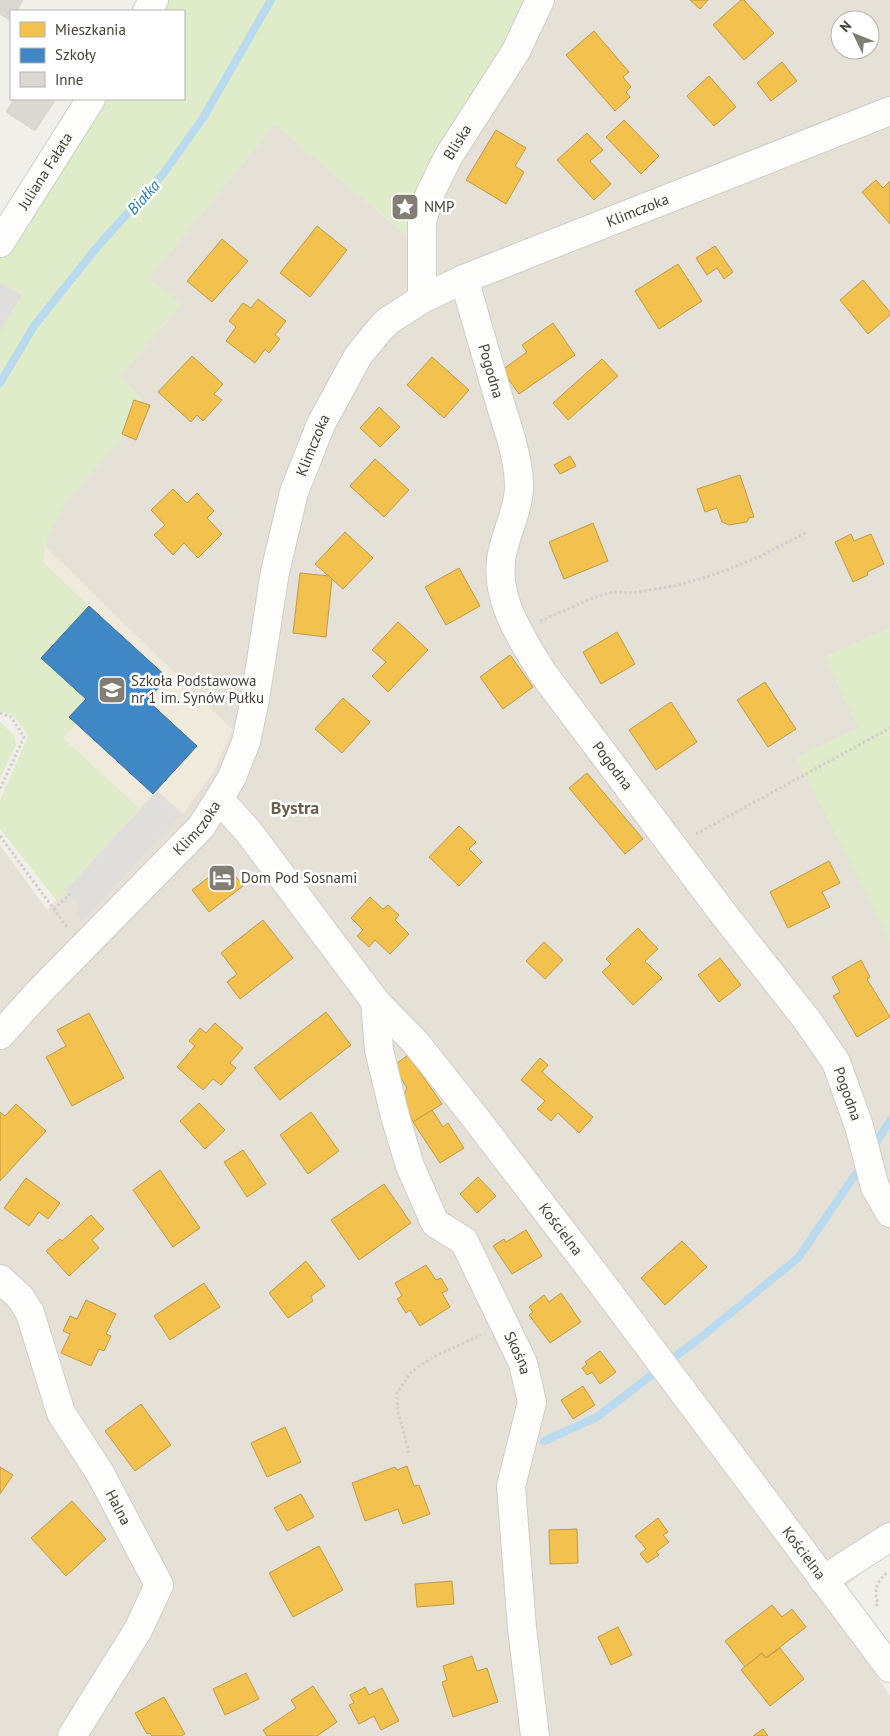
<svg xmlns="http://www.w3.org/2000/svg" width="890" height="1736" font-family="'PT Sans',sans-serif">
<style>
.residential{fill:#e5e1d7;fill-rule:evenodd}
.education{fill:#efeadc}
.green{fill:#deecca}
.parking{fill:#e0deda}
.homes{fill:#f2c14e;stroke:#bf9b47}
.schools{fill:#3f88c5;stroke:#41739a}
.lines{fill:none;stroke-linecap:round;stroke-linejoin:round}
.stream{stroke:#badaf0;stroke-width:8}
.building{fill:#dbd8d2;stroke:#d9d6d0}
.minor-casing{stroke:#cfcdc8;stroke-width:30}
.path{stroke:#d2cfcb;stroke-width:3;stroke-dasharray:2.5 2.5;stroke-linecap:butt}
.minor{stroke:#fdfdfc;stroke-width:28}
.labels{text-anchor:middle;stroke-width:5;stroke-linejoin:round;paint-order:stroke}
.street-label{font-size:15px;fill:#474136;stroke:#fff}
.poi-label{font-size:15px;fill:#474136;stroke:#fff;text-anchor:start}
.water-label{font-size:16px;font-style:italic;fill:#2c7bb6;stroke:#fff}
.quarter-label{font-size:18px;font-weight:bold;fill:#6a5f4d;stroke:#fff}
</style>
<rect width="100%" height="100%" fill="#f1efea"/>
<path class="residential" d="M 540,0 L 890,0 L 890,628 L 825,657 L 859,728 L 797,757 L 890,940 L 890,1550 L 828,1601 L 890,1696 L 890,1736 L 0,1736 L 0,845 L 47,910 L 66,890 L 44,547 L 53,524 L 69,497 L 149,408 L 120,376 L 181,305 L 149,278 L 275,124 L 423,249 L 422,223 ZM 840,20 L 870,20 L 870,50 L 840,50 Z"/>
<polygon class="education" points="43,544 233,730 214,771 183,814 157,790 56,898 0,808 28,736"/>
<g class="green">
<path d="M 154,0 L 540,0 L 448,157 L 423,249 L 275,124 L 149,278 L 181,305 L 120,376 L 149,408 C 133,426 117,444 101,462 C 74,492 47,520 43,562 L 89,606 L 41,658 L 86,699 L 69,717 L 76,724 L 63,738 L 139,808 L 57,901 L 0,829 L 0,800 L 28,736 L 13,715 L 0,711 L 0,332 L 22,295 L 0,282 L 0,243 L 91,99 L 184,99 L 184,11 L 147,11 Z"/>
<polygon points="890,628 890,940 796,757 859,728 825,657"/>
<polygon points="0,721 15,737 16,745 0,778"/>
</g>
<g class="parking">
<polygon points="0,282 22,295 0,332"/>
<polygon points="158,792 181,815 81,922 77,915 77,902 66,890"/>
</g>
<g class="homes">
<polygon points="690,0 708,0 700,9"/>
<polygon points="741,0 744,0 774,33 744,60 713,25"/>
<polygon points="594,31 629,72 623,77 631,87 626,92 630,97 615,111 566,55"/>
<polygon points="782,62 797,81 771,101 757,83"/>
<polygon points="709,76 736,107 714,126 687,96"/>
<polygon points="624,120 659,156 641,174 606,137"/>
<polygon points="496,130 526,148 515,166 524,172 506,204 466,180"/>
<polygon points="587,133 603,150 590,161 611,184 594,200 557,160"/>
<polygon points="876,180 883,188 890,181 890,224 862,192"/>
<polygon points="317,226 347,250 310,297 280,273"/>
<polygon points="222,239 248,261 212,302 187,281"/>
<polygon points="715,246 733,272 724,279 717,268 707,275 696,258"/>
<polygon points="678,264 702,301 659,329 635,291"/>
<polygon points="863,280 890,312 890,315 868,334 840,300"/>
<polygon points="258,299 286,321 275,335 280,339 269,353 265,349 255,363 226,341 236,327 229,321 243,303 251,308"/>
<polygon points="553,323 575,355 519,394 502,370 527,352 522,345"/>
<polygon points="192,356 223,384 214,394 222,400 203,421 197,415 191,422 158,392"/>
<polygon points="432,357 469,390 444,418 407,385"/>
<polygon points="602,359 618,376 568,420 553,403"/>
<polygon points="134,400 150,405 136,440 122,434"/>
<polygon points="379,407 400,427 380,447 360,428"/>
<polygon points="570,456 576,466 560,474 554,465"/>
<polygon points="375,459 409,490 384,517 350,486"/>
<polygon points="740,475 754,517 749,518 747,522 729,525 722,522 717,508 705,512 697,489"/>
<polygon points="173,489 187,503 197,493 214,511 207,518 222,534 198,558 184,543 173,555 154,535 165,525 151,510"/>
<polygon points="593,523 608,561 564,579 549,542"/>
<polygon points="345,532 373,558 343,589 315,564"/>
<polygon points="851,534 854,541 871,534 884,564 867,572 868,575 853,582 835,542"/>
<polygon points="459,568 480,606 446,625 425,587"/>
<polygon points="300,573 329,576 332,579 326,637 293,633"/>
<polygon points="398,622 428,650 388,692 372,676 386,662 372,650"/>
<polygon points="617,632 635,664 601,684 583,652"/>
<polygon points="510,655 533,687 503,709 480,677"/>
<polygon points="765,682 796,729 768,747 737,700"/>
<polygon points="343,698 370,722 342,753 315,729"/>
<polygon points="671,702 697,742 656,770 629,730"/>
<polygon points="587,773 643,839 625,854 569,788"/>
<polygon points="459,826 476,842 469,849 482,862 459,886 429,857"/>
<polygon points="829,861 840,883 822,892 830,907 788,928 770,892"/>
<polygon points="226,864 243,886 209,912 192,890"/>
<polygon points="370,897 383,909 388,905 399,915 395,920 409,934 390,954 375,940 369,947 357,936 363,930 351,918"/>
<polygon points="263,920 293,958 240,999 227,982 237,974 221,953"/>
<polygon points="638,928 658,949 645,961 662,978 633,1005 602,972 611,964 606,959"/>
<polygon points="544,942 563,960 545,979 526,961"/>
<polygon points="720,958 741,985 719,1002 698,975"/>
<polygon points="861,960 870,977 867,979 890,1017 857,1037 833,996 840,992 832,977"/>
<polygon points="326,1012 351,1045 280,1100 254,1068"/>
<polygon points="89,1013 124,1078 72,1106 46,1057 66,1046 57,1030"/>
<polygon points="215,1023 243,1048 230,1063 236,1068 221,1085 213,1079 203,1090 177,1067 195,1046 189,1041 200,1028 206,1033"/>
<polygon points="408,1055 442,1104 413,1122 404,1102 404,1095 407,1088 393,1066"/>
<polygon points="540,1058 548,1065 542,1072 593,1117 579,1133 558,1113 551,1121 537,1109 545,1101 521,1080"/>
<polygon points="199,1103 225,1130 205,1149 180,1121"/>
<polygon points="16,1104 46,1131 0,1181 0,1112 5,1116"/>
<polygon points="432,1110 443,1127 448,1123 464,1148 440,1163 413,1122"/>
<polygon points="311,1112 339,1151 308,1174 280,1135"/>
<polygon points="243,1150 266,1184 247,1197 224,1162"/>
<polygon points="160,1170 200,1228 173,1247 133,1190"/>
<polygon points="478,1177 496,1196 477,1213 460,1194"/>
<polygon points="26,1178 60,1203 48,1219 39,1212 29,1226 4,1208"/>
<polygon points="384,1184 411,1223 359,1260 331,1220"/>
<polygon points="91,1215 104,1229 92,1240 99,1248 69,1276 46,1251 60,1239 62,1241"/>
<polygon points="526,1230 542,1256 512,1274 493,1246 504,1239 506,1242"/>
<polygon points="682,1241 707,1267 665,1305 641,1278"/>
<polygon points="306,1261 325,1286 311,1296 313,1301 288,1318 269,1293"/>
<polygon points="426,1265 436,1280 441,1278 448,1290 442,1293 450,1307 420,1326 410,1310 406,1313 397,1299 402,1296 395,1283"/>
<polygon points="204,1283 220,1307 170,1340 154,1316"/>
<polygon points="561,1293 581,1322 550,1343 529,1315 533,1312 529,1307 544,1295 549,1302"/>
<polygon points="86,1300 116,1314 106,1334 111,1336 104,1351 99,1349 91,1366 61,1353 70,1334 63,1331 70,1316 77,1319"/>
<polygon points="600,1351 616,1372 600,1384 592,1372 587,1375 582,1368 587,1364 585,1362"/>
<polygon points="583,1386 595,1405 573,1419 561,1400"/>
<polygon points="141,1404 171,1445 135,1471 105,1431"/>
<polygon points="285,1427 301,1462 267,1477 251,1443"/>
<polygon points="407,1466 414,1486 419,1485 430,1514 403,1524 398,1509 365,1521 352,1483 395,1467 397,1470"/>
<polygon points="0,1467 13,1475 0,1494"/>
<polygon points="301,1494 314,1517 287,1531 274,1508"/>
<polygon points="72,1501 106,1539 66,1576 31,1538"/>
<polygon points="658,1518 668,1532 663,1535 669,1542 656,1552 659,1555 647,1563 640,1554 646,1549 635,1536"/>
<polygon points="577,1529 578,1563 550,1564 549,1530"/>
<polygon points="319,1546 343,1590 293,1617 269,1573"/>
<polygon points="452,1581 454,1604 417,1607 415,1584"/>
<polygon points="772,1605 782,1617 792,1609 806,1627 766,1658 762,1653 745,1667 725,1641"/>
<polygon points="618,1627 632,1655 611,1665 598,1637"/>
<polygon points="780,1648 804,1679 770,1706 741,1670 762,1653 766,1658"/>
<polygon points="472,1656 477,1671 487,1668 498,1702 453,1717 442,1682 447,1680 443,1666"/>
<polygon points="246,1673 259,1699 225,1715 213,1689"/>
<polygon points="313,1686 337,1722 317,1736 267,1736 263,1730 296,1708 291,1700"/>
<polygon points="365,1687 369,1695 382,1688 399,1721 381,1730 374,1716 359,1724 349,1705 354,1703 350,1695"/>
<polygon points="164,1697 185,1734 181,1736 152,1736 150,1733 147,1734 135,1713"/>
<polygon points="763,1729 768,1736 753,1736"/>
</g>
<polygon class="schools" points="89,606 168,678 147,700 197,746 153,794 69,717 86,699 41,658"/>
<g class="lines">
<g class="stream">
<polyline points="0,383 34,326 98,246 163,174 203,118 271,0"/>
<polyline points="872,1149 890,1121"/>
<polyline points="544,1441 597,1417 710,1330 798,1258 862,1165"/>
</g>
</g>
<g class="building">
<polygon points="0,0 23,0 17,11 11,11 11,21 0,14"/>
<polygon points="14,99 49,99 54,102 35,131 6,112"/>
</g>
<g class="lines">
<defs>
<g id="minor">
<polyline points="147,11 154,0"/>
<path id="s1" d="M 0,243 L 91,99"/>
<path id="s2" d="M 464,279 C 476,320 488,361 500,403 C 508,429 518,456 519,484 C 520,504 509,526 504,546 C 490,592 519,634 542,672 L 722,912 L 807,1020 L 836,1062 L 859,1126 L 875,1187 L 890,1213"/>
<path id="s3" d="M 422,299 L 422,223 L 428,198 L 448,157 L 516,51 L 540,0"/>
<path id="s4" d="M 219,799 L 248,831 L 375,1001 L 416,1043 L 477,1120 L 597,1277 L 890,1668"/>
<path id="s5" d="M 375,1001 L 379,1050 L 395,1116 L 410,1166 L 435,1223 L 464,1241 L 523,1363 L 532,1402 L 511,1486 L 522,1628 L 535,1736"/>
<path id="s6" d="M 0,1035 L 39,992 L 201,827 L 219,799 L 232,777 L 246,742 L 255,699 L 275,572 L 294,492 L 321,424 L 358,356 L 380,329 L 388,321 L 422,299 L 464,279 L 890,111"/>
<path id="s7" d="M 0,1279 L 20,1297 L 30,1313 L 61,1413 L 100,1473 L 159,1585 L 138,1630 L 72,1736"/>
<polyline points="823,1580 890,1537"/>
</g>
</defs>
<use href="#minor" class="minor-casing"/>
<g class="path">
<polyline points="540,621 598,596 614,592 632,593 679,585 716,574 759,557 807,532"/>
<polyline points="0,713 11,717 24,737 0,789"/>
<polyline points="696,834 890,728"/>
<polyline points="0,836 67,927"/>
<polyline points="54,909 70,894"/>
<polyline points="409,1453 398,1412 397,1393 411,1372 433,1357 481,1335"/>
<path d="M 876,1606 L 878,1604 C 873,1588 877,1583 888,1571"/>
</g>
<use href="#minor" class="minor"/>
</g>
<defs>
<symbol id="sight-square" viewBox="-11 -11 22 22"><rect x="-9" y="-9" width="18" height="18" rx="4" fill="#827e75" stroke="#fff"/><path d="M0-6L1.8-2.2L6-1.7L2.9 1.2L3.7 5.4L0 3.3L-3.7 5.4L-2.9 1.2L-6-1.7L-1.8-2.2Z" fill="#fff"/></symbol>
<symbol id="school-square" viewBox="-11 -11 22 22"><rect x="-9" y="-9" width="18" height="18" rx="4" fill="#827e75" stroke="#fff"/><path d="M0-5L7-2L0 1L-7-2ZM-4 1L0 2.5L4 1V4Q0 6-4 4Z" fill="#fff"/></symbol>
<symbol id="hotel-square" viewBox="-11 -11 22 22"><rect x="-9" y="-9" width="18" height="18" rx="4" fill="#827e75" stroke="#fff"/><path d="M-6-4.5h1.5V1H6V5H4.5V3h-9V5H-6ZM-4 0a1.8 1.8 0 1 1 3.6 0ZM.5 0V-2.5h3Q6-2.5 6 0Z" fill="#fff"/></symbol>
</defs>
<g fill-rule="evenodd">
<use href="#sight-square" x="389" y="191" width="32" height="32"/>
<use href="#school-square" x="96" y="674" width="32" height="32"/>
<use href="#hotel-square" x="206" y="862" width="32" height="32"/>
</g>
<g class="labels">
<g class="street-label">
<text dy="5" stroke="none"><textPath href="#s3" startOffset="165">Bliska</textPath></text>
<text dy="5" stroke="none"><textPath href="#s1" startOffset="85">Juliana Fałata</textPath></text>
<text dy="5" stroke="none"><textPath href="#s6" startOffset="1111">Klimczoka</textPath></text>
<text dy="5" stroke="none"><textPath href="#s2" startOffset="96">Pogodna</textPath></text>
<text dy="5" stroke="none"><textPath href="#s6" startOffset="691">Klimczoka</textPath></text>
<text dy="5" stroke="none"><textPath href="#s2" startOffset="530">Pogodna</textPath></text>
<text dy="5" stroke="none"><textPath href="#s6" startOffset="286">Klimczoka</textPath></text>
<text dy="5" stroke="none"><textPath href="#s2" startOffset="935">Pogodna</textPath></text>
<text dy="5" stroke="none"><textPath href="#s4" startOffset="550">Kościelna</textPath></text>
<text dy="5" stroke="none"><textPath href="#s5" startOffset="390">Skośna</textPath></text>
<text dy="5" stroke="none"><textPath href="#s7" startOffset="261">Halna</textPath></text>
<text dy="5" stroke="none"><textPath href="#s4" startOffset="955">Kościelna</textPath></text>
</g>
<g class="poi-label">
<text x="424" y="212">NMP</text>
<text x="131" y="686">Szkoła Podstawowa<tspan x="131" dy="17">nr 1 im. Synów Pułku</tspan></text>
<text x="241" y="883">Dom Pod Sosnami</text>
</g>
<g class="water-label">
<text transform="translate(143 197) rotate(-48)" y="6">Białka</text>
</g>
<g class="quarter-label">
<text x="295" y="814">Bystra</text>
</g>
</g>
<rect x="10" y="10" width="175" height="90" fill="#ffffff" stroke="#b5b3af"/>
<rect x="20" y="22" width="25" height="15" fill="#f2c14e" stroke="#b5b3af"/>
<text x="55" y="35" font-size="15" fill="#474136">Mieszkania</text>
<rect x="20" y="48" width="25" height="15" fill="#3f88c5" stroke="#b5b3af"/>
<text x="55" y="60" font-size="15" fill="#474136">Szkoły</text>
<rect x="20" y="72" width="25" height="15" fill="#dbd8d2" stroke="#b5b3af"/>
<text x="55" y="85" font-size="15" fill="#474136">Inne</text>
<g transform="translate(855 35) rotate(313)"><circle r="24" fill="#ffffff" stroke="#b5b3af"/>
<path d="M0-4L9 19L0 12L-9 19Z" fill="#827e75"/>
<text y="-8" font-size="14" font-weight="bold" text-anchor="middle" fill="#474136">N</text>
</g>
</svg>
